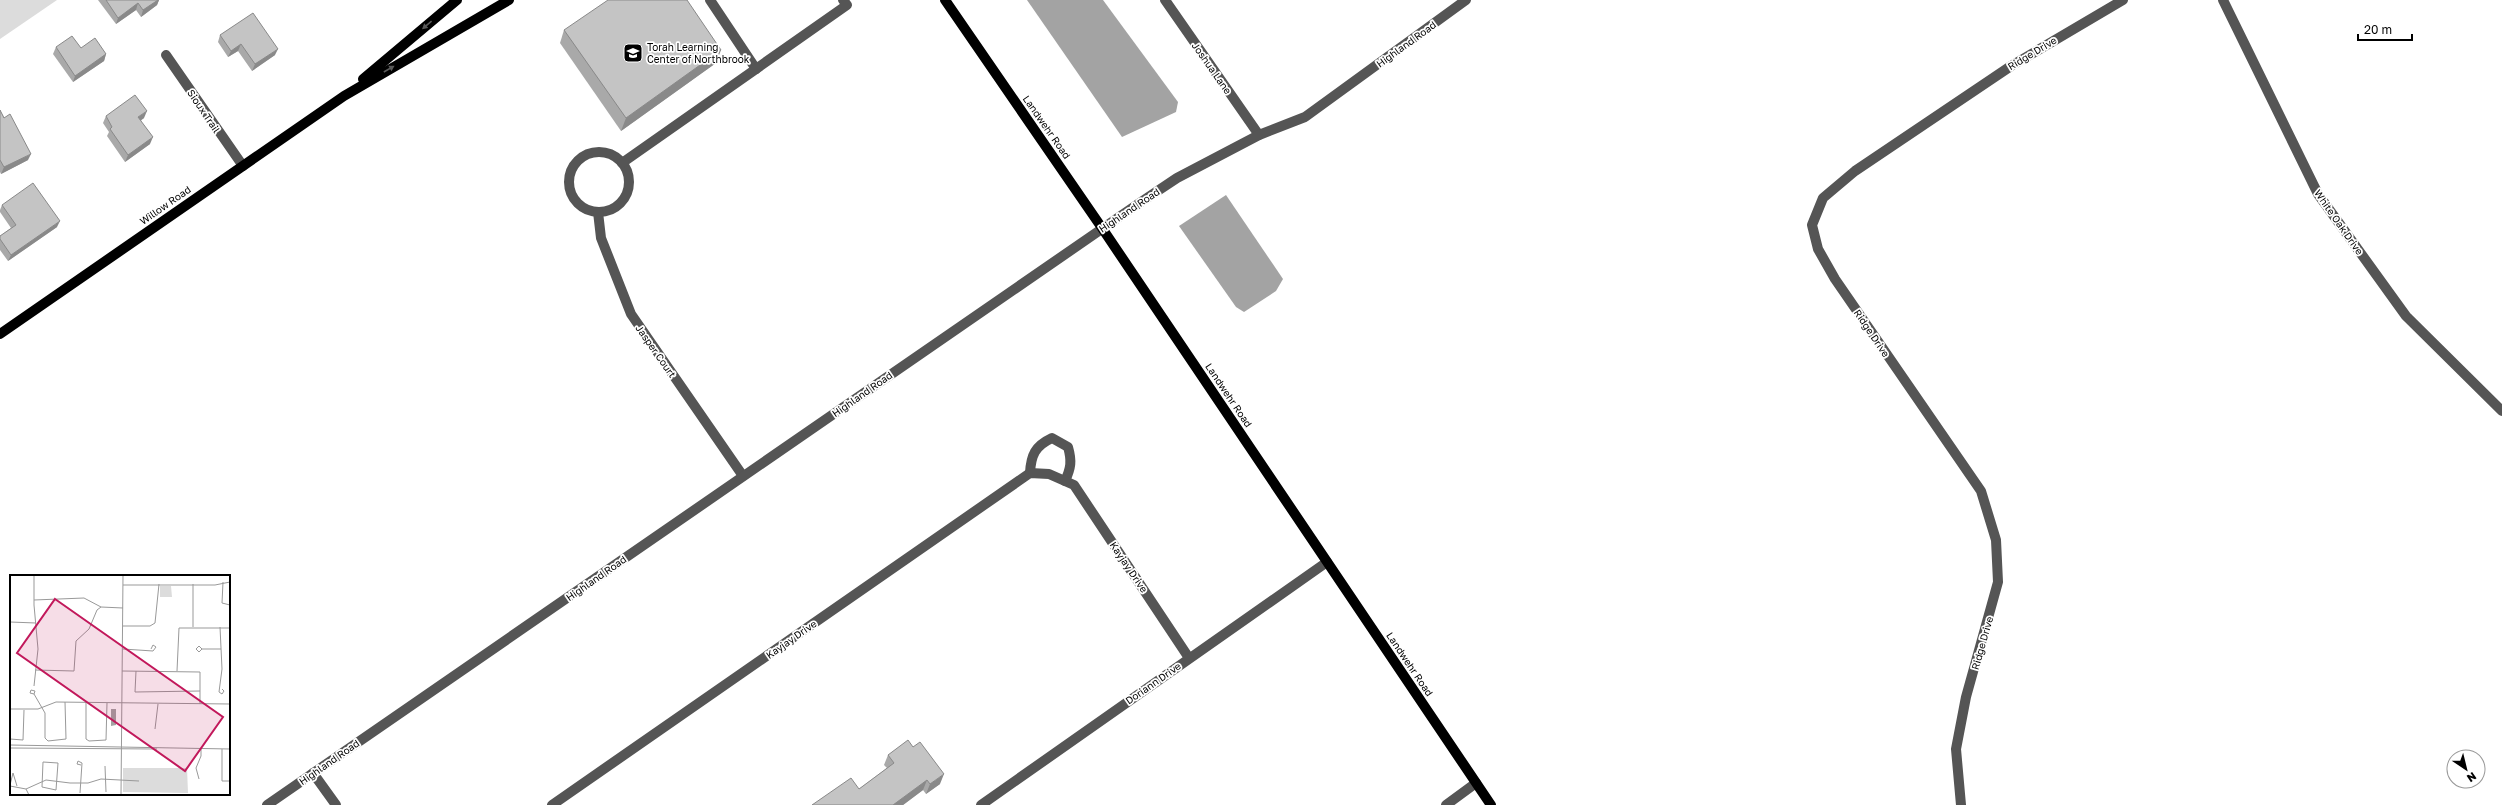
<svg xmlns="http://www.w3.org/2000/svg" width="2502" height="805" font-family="'Golos Text',sans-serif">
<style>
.green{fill:#dcdcdc}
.water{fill:#a3a3a3}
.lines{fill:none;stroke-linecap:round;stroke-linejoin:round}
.minor{stroke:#555;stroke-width:10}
.major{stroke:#000;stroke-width:10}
.wall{fill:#a9a9a9}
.shaded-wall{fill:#898989}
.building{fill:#c4c4c4;stroke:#898989}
.oneway{fill:#595959}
.labels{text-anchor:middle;stroke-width:3.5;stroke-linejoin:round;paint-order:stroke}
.street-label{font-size:10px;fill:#000;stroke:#fff}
.poi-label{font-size:10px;fill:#000;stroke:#fff;text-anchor:start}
.inset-road{fill:none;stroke:#999;stroke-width:1}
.view{fill:#c2185b;fill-opacity:0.15;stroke:#c2185b;stroke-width:2}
.inset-edge{fill:none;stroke:#000;stroke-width:2}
</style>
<rect width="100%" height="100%" fill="#fff"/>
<polygon class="green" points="0,0 57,0 0,39"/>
<g class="water">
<polygon points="1027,0 1103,0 1178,102 1176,112 1122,137"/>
<polygon points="1226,195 1283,279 1276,291 1244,312 1236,307 1179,226"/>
</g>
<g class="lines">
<g class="minor">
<polyline points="710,0 756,69"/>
<polyline points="1165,0 1259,135"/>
<polyline points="2223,0 2318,194 2406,316 2502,411"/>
<polyline points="166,55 243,166"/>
<circle cx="599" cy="182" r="30"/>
<polyline points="622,163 847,5 843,0"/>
<polyline points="598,212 601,238 631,314 743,476"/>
<path d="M 1030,473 C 1031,455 1035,446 1052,438 L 1068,447 C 1072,461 1071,468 1065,481"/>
<polyline points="313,773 336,805"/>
<polyline points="267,805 1135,206 1177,178 1259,135 1305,117 1466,0"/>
<polyline points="552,805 1030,473 1049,474 1074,485 1189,658"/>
<polyline points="981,805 1327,562"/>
<polyline points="1446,805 1476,783"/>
<polyline points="1961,805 1956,749 1966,697 1998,582 1996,540 1981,491 1835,279 1818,249 1812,225 1823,198 1855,171 2011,66 2123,0"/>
</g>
<g class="major">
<polyline points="945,0 1102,228 1491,805"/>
<polyline points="363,79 457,0"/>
<polyline points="0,334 344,96 509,0"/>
</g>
</g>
<g class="wall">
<polygon points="98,0 159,0 157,5 141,17 136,10 116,24"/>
<polygon points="564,30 716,63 621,131 560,43"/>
<polygon points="220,35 275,55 252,71 238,51 228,57 218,42"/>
<polygon points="56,47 81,48 106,54 104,61 73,82 53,54"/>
<polygon points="0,110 28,160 1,174 0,172"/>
<polygon points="106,116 144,118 141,120 150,144 125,162 107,136 109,132 103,123"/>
<polygon points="2,205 57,227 8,261 0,250 0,236 11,228 0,212 0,210"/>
<polygon points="888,755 940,784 926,794 923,790 903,805 812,805 859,789 887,768 884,765"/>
</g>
<g class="shaded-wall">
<polygon points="158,0 159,0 157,5 141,17 143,10"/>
<polygon points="138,3 136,10 116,24 118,18"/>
<polygon points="241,44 238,51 228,57 231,51"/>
<polygon points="278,49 275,55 252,71 255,64"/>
<polygon points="721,50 716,63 621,131 626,118"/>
<polygon points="106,54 104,61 73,82 75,76"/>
<polygon points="147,111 144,118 136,124 138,117"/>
<polygon points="153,137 150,144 125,162 128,155"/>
<polygon points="31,154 28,160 1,174 4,167"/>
<polygon points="60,221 57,227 8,261 11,255"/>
<polygon points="944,774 940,784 926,794 930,784"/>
<polygon points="927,780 923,790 903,805 893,805"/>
</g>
<g class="building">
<polygon points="106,0 158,0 143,10 138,3 118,18"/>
<polygon points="608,0 687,0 721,50 626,118 564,30"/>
<polygon points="253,13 278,49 255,64 241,44 231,51 220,35"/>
<polygon points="72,36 81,48 95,38 106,54 75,76 56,47"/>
<polygon points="135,95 147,111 138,117 153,137 128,155 110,129 112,127 106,116"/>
<polygon points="0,110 4,118 10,114 31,154 4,167 0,160"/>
<polygon points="33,183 60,221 11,255 0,239 0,236 16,225 2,205"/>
<polygon points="908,740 913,747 920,742 944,774 930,784 927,780 893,805 812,805 851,778 859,789 894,763 888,755"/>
</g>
<defs><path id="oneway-solid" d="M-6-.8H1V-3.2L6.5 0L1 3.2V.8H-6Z"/></defs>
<g class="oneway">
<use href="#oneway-solid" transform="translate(427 25) rotate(140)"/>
<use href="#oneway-solid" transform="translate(389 69) rotate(-30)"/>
</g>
<defs>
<symbol id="school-square" viewBox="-11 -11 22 22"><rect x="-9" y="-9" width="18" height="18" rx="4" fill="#000" stroke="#fff"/><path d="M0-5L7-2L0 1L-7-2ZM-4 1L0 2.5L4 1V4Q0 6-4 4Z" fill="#fff"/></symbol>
</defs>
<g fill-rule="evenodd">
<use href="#school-square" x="622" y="42" width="22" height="22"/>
</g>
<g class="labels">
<g class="street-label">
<text transform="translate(1406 44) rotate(-36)" y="4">Highland Road</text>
<text transform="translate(2032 53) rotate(-31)" y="4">Ridge Drive</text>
<text transform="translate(1212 68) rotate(55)" y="4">Joshua Lane</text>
<text transform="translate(204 111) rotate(56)" y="4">Sioux Trail</text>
<text transform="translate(1047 127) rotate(55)" y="4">Landwehr Road</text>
<text transform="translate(165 205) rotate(-35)" y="4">Willow Road</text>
<text transform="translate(1129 210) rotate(-34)" y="4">Highland Road</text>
<text transform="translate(2339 222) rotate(55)" y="4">White Oak Drive</text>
<text transform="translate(1872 333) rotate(56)" y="4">Ridge Drive</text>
<text transform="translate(656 351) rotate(55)" y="4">Jasper Court</text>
<text transform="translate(862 394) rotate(-35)" y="4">Highland Road</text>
<text transform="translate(1229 395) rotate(56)" y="4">Landwehr Road</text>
<text transform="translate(1129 567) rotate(56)" y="4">Kayjay Drive</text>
<text transform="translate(596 578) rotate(-35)" y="4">Highland Road</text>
<text transform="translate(791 639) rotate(-35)" y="4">Kayjay Drive</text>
<text transform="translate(1982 643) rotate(-74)" y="4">Ridge Drive</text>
<text transform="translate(1410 664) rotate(56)" y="4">Landwehr Road</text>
<text transform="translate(1153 683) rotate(-35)" y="4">Doriann Drive</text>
<text transform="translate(329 762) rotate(-35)" y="4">Highland Road</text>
</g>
<g class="poi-label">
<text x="647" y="51">Torah Learning<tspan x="647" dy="12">Center of Northbrook</tspan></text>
</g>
</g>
<g transform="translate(10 575)">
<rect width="220" height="220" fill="#fff"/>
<path d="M 150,11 L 161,11 L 162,22 L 150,22 ZM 113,193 L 177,193 L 178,218 L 113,217 Z" fill="#dcdcdc"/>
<path d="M 101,134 L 106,134 L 106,150 L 101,151 Z" fill="#a3a3a3"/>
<path class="inset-road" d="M 213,7 L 212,28 L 220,30M 183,9 L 183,52M 113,10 L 205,10 L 220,7M 24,25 L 74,23 L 91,32 L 113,33M 0,47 L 26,48M 113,51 L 140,51 L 145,48 L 149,9M 210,52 L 212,94 L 209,117 L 212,119 L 214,116 L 212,114M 113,74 L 143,76 L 146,72 L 143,70 L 141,74M 192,74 L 189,71 L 186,74 L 189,77 L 192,74 L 211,74M 25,95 L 64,96 L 66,66 L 79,54 L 87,35 L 91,32M 112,96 L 190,97 L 190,129M 126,96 L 125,117 L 190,116M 167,96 L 169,53 L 220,53M 24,111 L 28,74 L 24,30 L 24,0M 24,119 L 20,118 L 21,115 L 25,116 L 24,119 L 35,138 L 35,163 L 38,166 L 56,164 L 55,127M 76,127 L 76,164 L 79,166 L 96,165 L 97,128M 0,134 L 28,134 L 46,127 L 220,129M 145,154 L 148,129M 0,164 L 13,165 L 14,135M 0,170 L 220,174M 0,173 L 147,174M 212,174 L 212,206 L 220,206M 33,187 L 48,188 L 46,215 L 32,212 ZM 95,191 L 96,217M 189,204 L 186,193 L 191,181 L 191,173M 0,210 L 3,198 L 7,211M 0,211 L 16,214 L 19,220M 16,214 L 36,205 L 60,208 L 78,208 L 91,204 L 129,206M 70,218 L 72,188 L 68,186 L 67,189 L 71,190M 111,220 L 113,0"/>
<path class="view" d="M 45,24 L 213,142 L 175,196 L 7,78 Z"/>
<rect width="220" height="220" class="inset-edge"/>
</g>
<g transform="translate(2466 769) rotate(145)"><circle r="19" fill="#ffffff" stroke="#999999"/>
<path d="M0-3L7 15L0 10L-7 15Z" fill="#000000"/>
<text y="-6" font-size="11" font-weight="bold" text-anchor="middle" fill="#000000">N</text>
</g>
<path d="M2358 34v6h54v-6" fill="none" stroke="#000000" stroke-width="2"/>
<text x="2364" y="34" font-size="12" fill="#000000" stroke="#ffffff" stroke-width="3" paint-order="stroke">20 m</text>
</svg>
